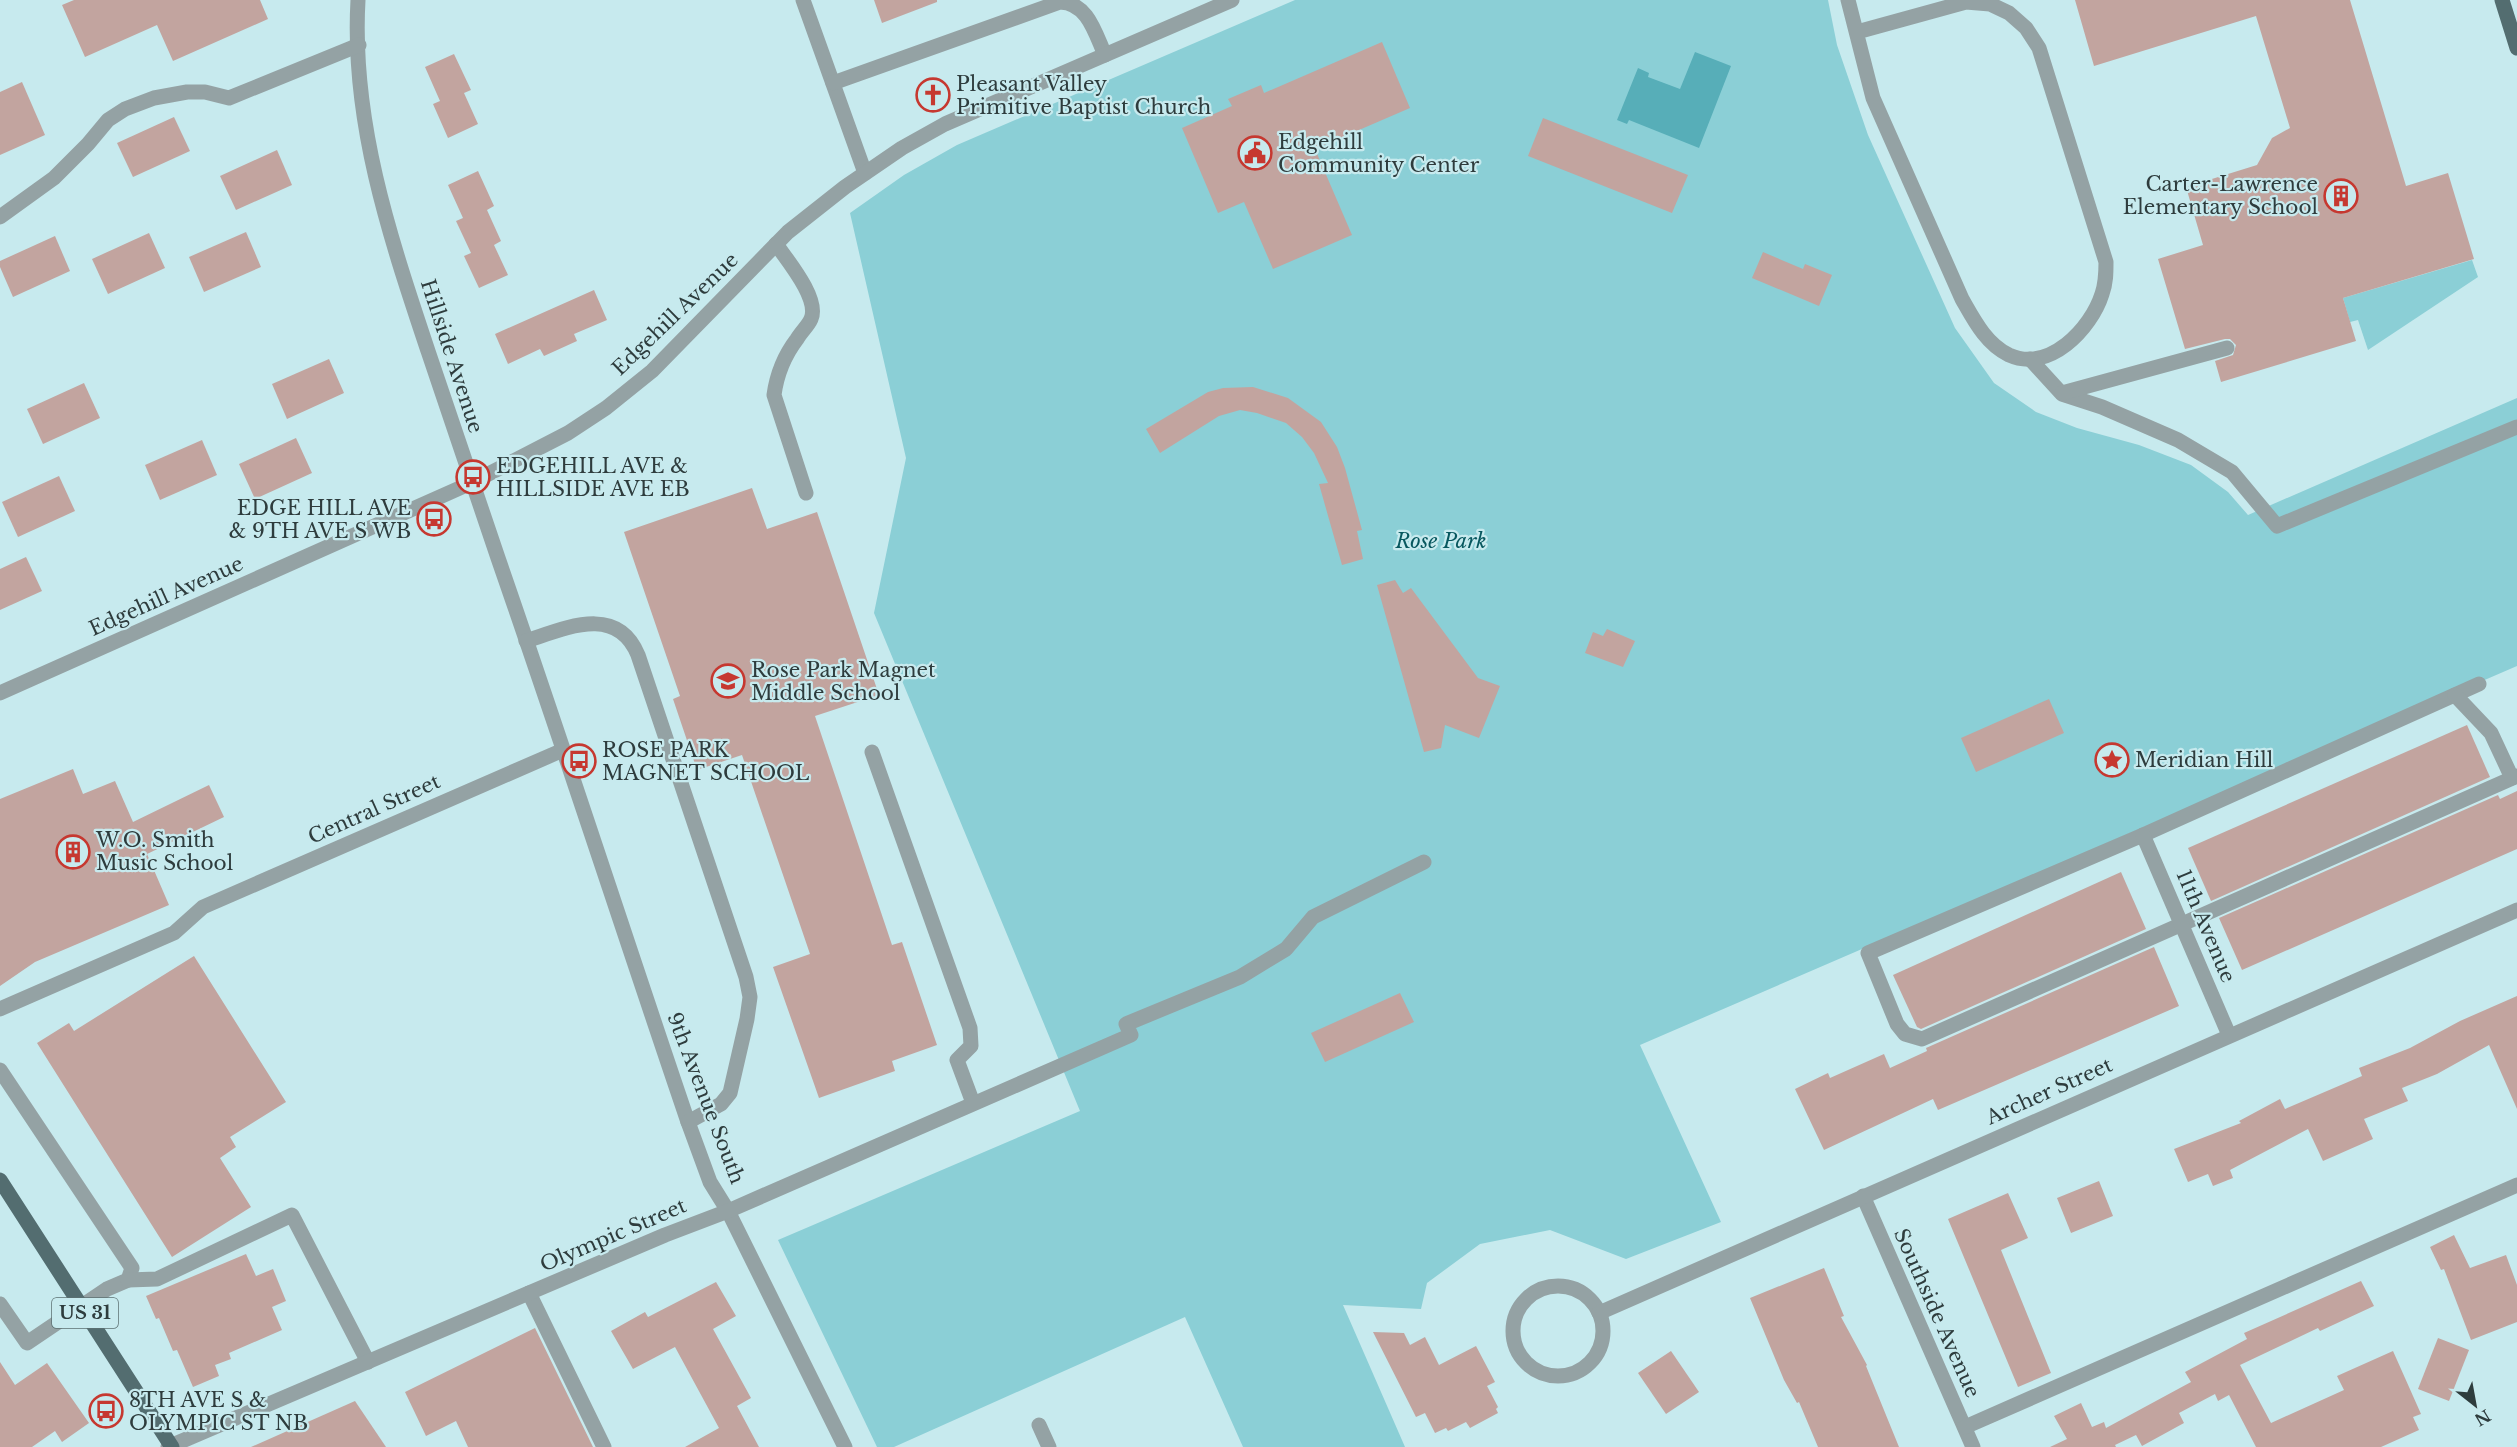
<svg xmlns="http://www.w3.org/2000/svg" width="2517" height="1447" font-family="'Libre Baskerville',serif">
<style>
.green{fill:#8bcfd6}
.water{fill:#57aeb8}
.building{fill:#c2a49f}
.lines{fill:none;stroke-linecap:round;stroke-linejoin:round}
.minor{stroke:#94a2a4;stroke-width:15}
.major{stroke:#536d70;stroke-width:15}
.labels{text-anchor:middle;stroke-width:4.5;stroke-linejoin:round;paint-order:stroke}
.shield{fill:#c7eaee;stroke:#5c7072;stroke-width:1.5}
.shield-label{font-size:18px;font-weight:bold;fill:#2e3c3d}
.poi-label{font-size:20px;fill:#2e3c3d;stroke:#c7eaee;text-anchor:start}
.street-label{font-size:20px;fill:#2e3c3d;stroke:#c7eaee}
.park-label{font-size:20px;font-style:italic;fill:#08585f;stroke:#c7eaee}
</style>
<rect width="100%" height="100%" fill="#c7eaee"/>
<g class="green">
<polygon points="1295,0 1828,0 1837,45 1868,135 1955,328 1994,383 2036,412 2077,428 2139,445 2191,465 2228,492 2248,515 2517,398 2517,666 1640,1045 1721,1222 1626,1259 1550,1230 1480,1244 1427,1283 1421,1309 1343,1305 1405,1447 1243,1447 1185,1317 894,1447 877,1447 778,1240 1080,1111 874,613 906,458 850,213 904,175 957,145"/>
<polygon points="2472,260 2478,277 2368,350 2358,320 2350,322 2343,298"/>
</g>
<polygon class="water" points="1695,52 1731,66 1699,148 1629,120 1627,124 1617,120 1638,68 1649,73 1648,77 1680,89"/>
<g class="building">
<polygon points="74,0 260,0 268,19 173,61 157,25 85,57 62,5"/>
<polygon points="874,0 937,0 937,2 882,23"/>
<polygon points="2075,0 2350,0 2406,186 2448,173 2474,259 2343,298 2356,341 2221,382 2215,361 2233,355 2236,345 2230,339 2225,339 2185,349 2158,259 2203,245 2186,187 2257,165 2272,138 2290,128 2256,16 2094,66"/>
<polygon points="1382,42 1410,108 1315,149 1352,235 1273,269 1244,202 1218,213 1182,128 1232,106 1228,99 1261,85 1264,93"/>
<polygon points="454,54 471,90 464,93 478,124 448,138 433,104 440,101 425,67"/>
<polygon points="22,82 45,135 0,155 0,92"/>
<polygon points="174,117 190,151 133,177 117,143"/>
<polygon points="1543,118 1688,175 1672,213 1528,156"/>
<polygon points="277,150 292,185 236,210 220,176"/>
<polygon points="478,171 494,206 487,210 501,241 494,245 508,275 479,288 464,256 471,253 456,221 463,218 448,185"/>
<polygon points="246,232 261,267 204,292 189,257"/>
<polygon points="149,233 165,268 108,294 92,259"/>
<polygon points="55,236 70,271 13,297 0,267 0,261"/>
<polygon points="1763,252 1803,269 1805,264 1832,275 1819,306 1752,278"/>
<polygon points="594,290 607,320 574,334 577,341 544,356 540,349 508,364 495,334"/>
<polygon points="329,359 344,393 287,419 272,384"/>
<polygon points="84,383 100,418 43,444 27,409"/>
<polygon points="1253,387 1288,398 1321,422 1337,447 1345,468 1362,530 1357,531 1363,559 1342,565 1319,484 1328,483 1314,453 1302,437 1286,423 1257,413 1240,410 1219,416 1160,453 1146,429 1208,392 1223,388"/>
<polygon points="296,438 312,473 255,499 239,464"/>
<polygon points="202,440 217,475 160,500 145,465"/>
<polygon points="59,476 75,511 18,537 2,502"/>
<polygon points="752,488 767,529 817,512 879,695 815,716 892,945 902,942 937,1045 892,1061 895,1071 819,1098 773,967 810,954 742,755 697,770 673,699 680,696 624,532"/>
<polygon points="26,557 42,591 0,610 0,569"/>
<polygon points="1395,580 1403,593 1411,588 1478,678 1500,686 1479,738 1445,725 1441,748 1424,752 1377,585"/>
<polygon points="1607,629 1635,641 1623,667 1585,653 1593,632 1603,636"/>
<polygon points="2049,699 2064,733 1976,772 1961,738"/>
<polygon points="2467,725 2490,777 2211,901 2188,848"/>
<polygon points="73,769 83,794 115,781 133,822 209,785 224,817 147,854 169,905 35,962 0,986 0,799"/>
<polygon points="2517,791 2517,849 2242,970 2219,918 2498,795 2500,799"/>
<polygon points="2121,872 2146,929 1921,1029 1917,1027 1893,975"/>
<polygon points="2154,947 2179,1006 1938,1110 1933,1099 1824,1150 1795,1089 1828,1073 1830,1078 1884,1054 1890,1068 1927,1051 1926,1048"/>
<polygon points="194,956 286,1102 230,1137 236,1147 220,1158 251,1207 172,1257 37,1043 69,1023 74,1031"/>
<polygon points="1400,993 1414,1022 1325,1062 1311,1033"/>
<polygon points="2517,996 2517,1109 2489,1045 2437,1074 2402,1088 2408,1101 2364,1119 2373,1139 2323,1161 2308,1129 2230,1170 2233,1178 2213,1186 2208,1174 2188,1182 2174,1149 2241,1123 2239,1121 2280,1099 2285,1109 2362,1076 2359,1068 2410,1048 2460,1021"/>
<polygon points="2099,1181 2113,1216 2071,1233 2057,1198"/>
<polygon points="2008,1193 2028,1238 2001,1250 2051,1373 2018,1387 1948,1219"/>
<polygon points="2454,1235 2470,1268 2506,1255 2517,1285 2517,1322 2471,1340 2444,1269 2441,1270 2430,1247"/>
<polygon points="246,1254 256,1276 273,1269 286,1301 272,1307 282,1330 229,1353 231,1359 215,1365 219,1376 193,1387 177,1350 173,1351 159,1318 156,1319 146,1296"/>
<polygon points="1824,1268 1844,1316 1841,1317 1867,1365 1866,1366 1899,1447 1818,1447 1799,1402 1797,1403 1784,1380 1750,1298"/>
<polygon points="2361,1281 2374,1306 2320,1331 2318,1328 2240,1365 2271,1423 2344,1390 2337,1376 2393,1351 2421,1414 2413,1417 2419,1430 2381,1447 2256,1447 2229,1395 2218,1401 2215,1394 2179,1413 2184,1423 2142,1446 2136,1435 2115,1445 2116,1447 2050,1447 2067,1439 2054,1416 2081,1403 2092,1427 2104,1422 2106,1428 2191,1382 2185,1372 2247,1339 2244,1333"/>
<polygon points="716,1282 736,1316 713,1329 751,1398 737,1406 759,1447 685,1447 719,1428 675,1347 633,1369 611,1331 645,1312 648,1317"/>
<polygon points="535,1328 593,1447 468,1447 456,1421 426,1436 405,1392"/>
<polygon points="1373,1332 1404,1333 1410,1345 1425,1337 1439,1365 1476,1346 1495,1382 1487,1386 1498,1407 1496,1409 1498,1413 1470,1428 1466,1422 1448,1431 1446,1428 1435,1433 1425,1413 1416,1417"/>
<polygon points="2438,1338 2469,1350 2449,1401 2418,1389"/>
<polygon points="1671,1351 1699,1392 1666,1414 1638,1373"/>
<polygon points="0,1362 15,1385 47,1363 89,1423 62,1442 55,1431 32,1447 0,1447"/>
<polygon points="355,1401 386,1447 251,1447"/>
</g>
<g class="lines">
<g class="minor">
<path d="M 358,0 C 351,122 390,237 428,351 C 452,420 474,489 498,558 C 563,745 624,934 688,1122 L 710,1182 L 728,1211 L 845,1447"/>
<polyline points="803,0 865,173"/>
<path d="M 1848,0 L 1873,98 L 1962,299 C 1974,320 1986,344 2009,355 C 2049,373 2091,329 2102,294 C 2106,283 2106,273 2106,262 L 2039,48 L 2026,28 L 2009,13 L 1990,4 L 1966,2 L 1857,32"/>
<path d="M 833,83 L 1060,2 C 1088,3 1095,33 1105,55"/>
<polyline points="0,217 54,178 88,144 108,120 125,109 154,98 187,92 205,92 229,98 359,45"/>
<path d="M 776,244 C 787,260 820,299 811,319 C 808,326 801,332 797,339 C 784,356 777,373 774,395 L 806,493"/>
<polyline points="2030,359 2062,394 2102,407 2178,440 2232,472 2277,526 2517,427"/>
<polyline points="2062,393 2227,348"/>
<path d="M 526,641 C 566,628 617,604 638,655 L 746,977 L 750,997 L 747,1019 L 730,1093 L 721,1104 L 688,1122"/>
<polyline points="2479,684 2143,835 1868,953 1897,1024 1905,1034 1922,1039 2517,776"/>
<polyline points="0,693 471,483 568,433 606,408 652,371 788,232 845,187 902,148 945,124 1232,0"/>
<polyline points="2455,695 2491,733 2512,778"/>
<polyline points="872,752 970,1028 971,1046 957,1060 973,1103"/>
<polyline points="2143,835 2229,1035"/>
<polyline points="0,1009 174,933 203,907 563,750"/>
<polyline points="0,1070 132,1268 128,1280 107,1289 27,1343 0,1304"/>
<polyline points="1863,1196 1973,1447"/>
<polyline points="128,1280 157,1279 292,1215 368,1362"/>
<circle cx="1558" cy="1331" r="45"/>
<polyline points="529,1293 604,1447"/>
<polyline points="1599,1313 2517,910"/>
<polyline points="1039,1425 1049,1447"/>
<polyline points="1965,1427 2517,1185"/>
<polyline points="168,1447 665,1235 728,1211 1131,1035 1126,1024 1240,977 1286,949 1313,917 1424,862"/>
</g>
<g class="major">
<polyline points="2502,0 2517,48"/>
<polyline points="0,1180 172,1447"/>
</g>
</g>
<defs>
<symbol id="church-ring" viewBox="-11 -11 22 22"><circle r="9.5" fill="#c7eaee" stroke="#c63830" stroke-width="1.5"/><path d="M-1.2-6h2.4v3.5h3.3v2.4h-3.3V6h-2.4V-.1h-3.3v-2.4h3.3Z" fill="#c63830"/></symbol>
<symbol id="civic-ring" viewBox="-11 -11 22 22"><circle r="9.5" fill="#c7eaee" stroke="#c63830" stroke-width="1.5"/><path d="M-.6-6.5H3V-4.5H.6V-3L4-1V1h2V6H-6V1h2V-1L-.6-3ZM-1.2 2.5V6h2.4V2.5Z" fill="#c63830"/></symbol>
<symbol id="building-ring" viewBox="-11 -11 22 22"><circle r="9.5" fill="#c7eaee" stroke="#c63830" stroke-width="1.5"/><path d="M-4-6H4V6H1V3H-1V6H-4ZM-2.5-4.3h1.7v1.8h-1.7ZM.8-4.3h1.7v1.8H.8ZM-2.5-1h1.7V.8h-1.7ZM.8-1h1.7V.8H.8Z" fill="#c63830"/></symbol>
<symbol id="bus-ring" viewBox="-11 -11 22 22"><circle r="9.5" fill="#c7eaee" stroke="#c63830" stroke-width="1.5"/><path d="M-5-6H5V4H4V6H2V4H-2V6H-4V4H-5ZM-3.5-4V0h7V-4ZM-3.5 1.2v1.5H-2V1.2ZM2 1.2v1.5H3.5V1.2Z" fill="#c63830"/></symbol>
<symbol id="school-ring" viewBox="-11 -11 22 22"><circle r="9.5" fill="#c7eaee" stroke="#c63830" stroke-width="1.5"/><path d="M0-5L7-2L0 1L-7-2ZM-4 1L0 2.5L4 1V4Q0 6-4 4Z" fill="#c63830"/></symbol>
<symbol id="sight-ring" viewBox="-11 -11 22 22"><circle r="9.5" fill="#c7eaee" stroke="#c63830" stroke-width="1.5"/><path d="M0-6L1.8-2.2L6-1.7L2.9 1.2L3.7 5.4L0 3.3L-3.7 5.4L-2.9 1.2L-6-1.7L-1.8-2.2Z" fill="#c63830"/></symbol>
</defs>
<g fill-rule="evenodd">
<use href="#church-ring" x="914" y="76" width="38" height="38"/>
<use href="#civic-ring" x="1236" y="134" width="38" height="38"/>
<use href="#building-ring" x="2322" y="177" width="38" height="38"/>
<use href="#bus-ring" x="454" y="458" width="38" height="38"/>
<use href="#bus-ring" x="415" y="500" width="38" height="38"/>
<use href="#school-ring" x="709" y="662" width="38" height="38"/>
<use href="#sight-ring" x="2093" y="741" width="38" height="38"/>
<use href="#bus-ring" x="560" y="742" width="38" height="38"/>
<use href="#building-ring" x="54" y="833" width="38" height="38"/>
<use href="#bus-ring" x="87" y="1392" width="38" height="38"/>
</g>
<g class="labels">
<rect class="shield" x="52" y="1298" width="66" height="30" rx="4.5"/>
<g class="shield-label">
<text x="85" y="1319">US 31</text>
</g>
<g class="poi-label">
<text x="956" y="91">Pleasant Valley<tspan x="956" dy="23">Primitive Baptist Church</tspan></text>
<text x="1278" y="149">Edgehill<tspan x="1278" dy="23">Community Center</tspan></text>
<text x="2318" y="191" text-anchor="end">Carter-Lawrence<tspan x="2318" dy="23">Elementary School</tspan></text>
<text x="496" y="473">EDGEHILL AVE &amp;<tspan x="496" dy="23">HILLSIDE AVE EB</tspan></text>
<text x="411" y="515" text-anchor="end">EDGE HILL AVE<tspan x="411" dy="23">&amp; 9TH AVE S WB</tspan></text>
<text x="751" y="677">Rose Park Magnet<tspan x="751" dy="23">Middle School</tspan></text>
<text x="602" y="757">ROSE PARK<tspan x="602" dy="23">MAGNET SCHOOL</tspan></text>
<text x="2135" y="767">Meridian Hill</text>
<text x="96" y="847">W.O. Smith<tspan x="96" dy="23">Music School</tspan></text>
<text x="129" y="1407">8TH AVE S &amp;<tspan x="129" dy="23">OLYMPIC ST NB</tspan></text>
</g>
<g class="street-label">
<text transform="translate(675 314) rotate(-44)" y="7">Edgehill Avenue</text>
<text transform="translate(452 356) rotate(72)" y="7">Hillside Avenue</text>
<text transform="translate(166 596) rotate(-24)" y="7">Edgehill Avenue</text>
<text transform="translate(374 809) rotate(-24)" y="7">Central Street</text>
<text transform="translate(2206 926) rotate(67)" y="7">11th Avenue</text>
<text transform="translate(2049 1091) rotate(-24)" y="7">Archer Street</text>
<text transform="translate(706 1098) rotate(69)" y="7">9th Avenue South</text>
<text transform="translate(613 1235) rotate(-23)" y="7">Olympic Street</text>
<text transform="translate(1937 1313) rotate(66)" y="7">Southside Avenue</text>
</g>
<g class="park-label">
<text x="1441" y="548">Rose Park</text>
</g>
</g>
<g transform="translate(2475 1405) rotate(149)" stroke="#c7eaee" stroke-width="4.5" paint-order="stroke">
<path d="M0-4.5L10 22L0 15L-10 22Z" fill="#2e3c3d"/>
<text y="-9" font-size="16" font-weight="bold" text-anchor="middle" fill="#2e3c3d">N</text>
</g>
</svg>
